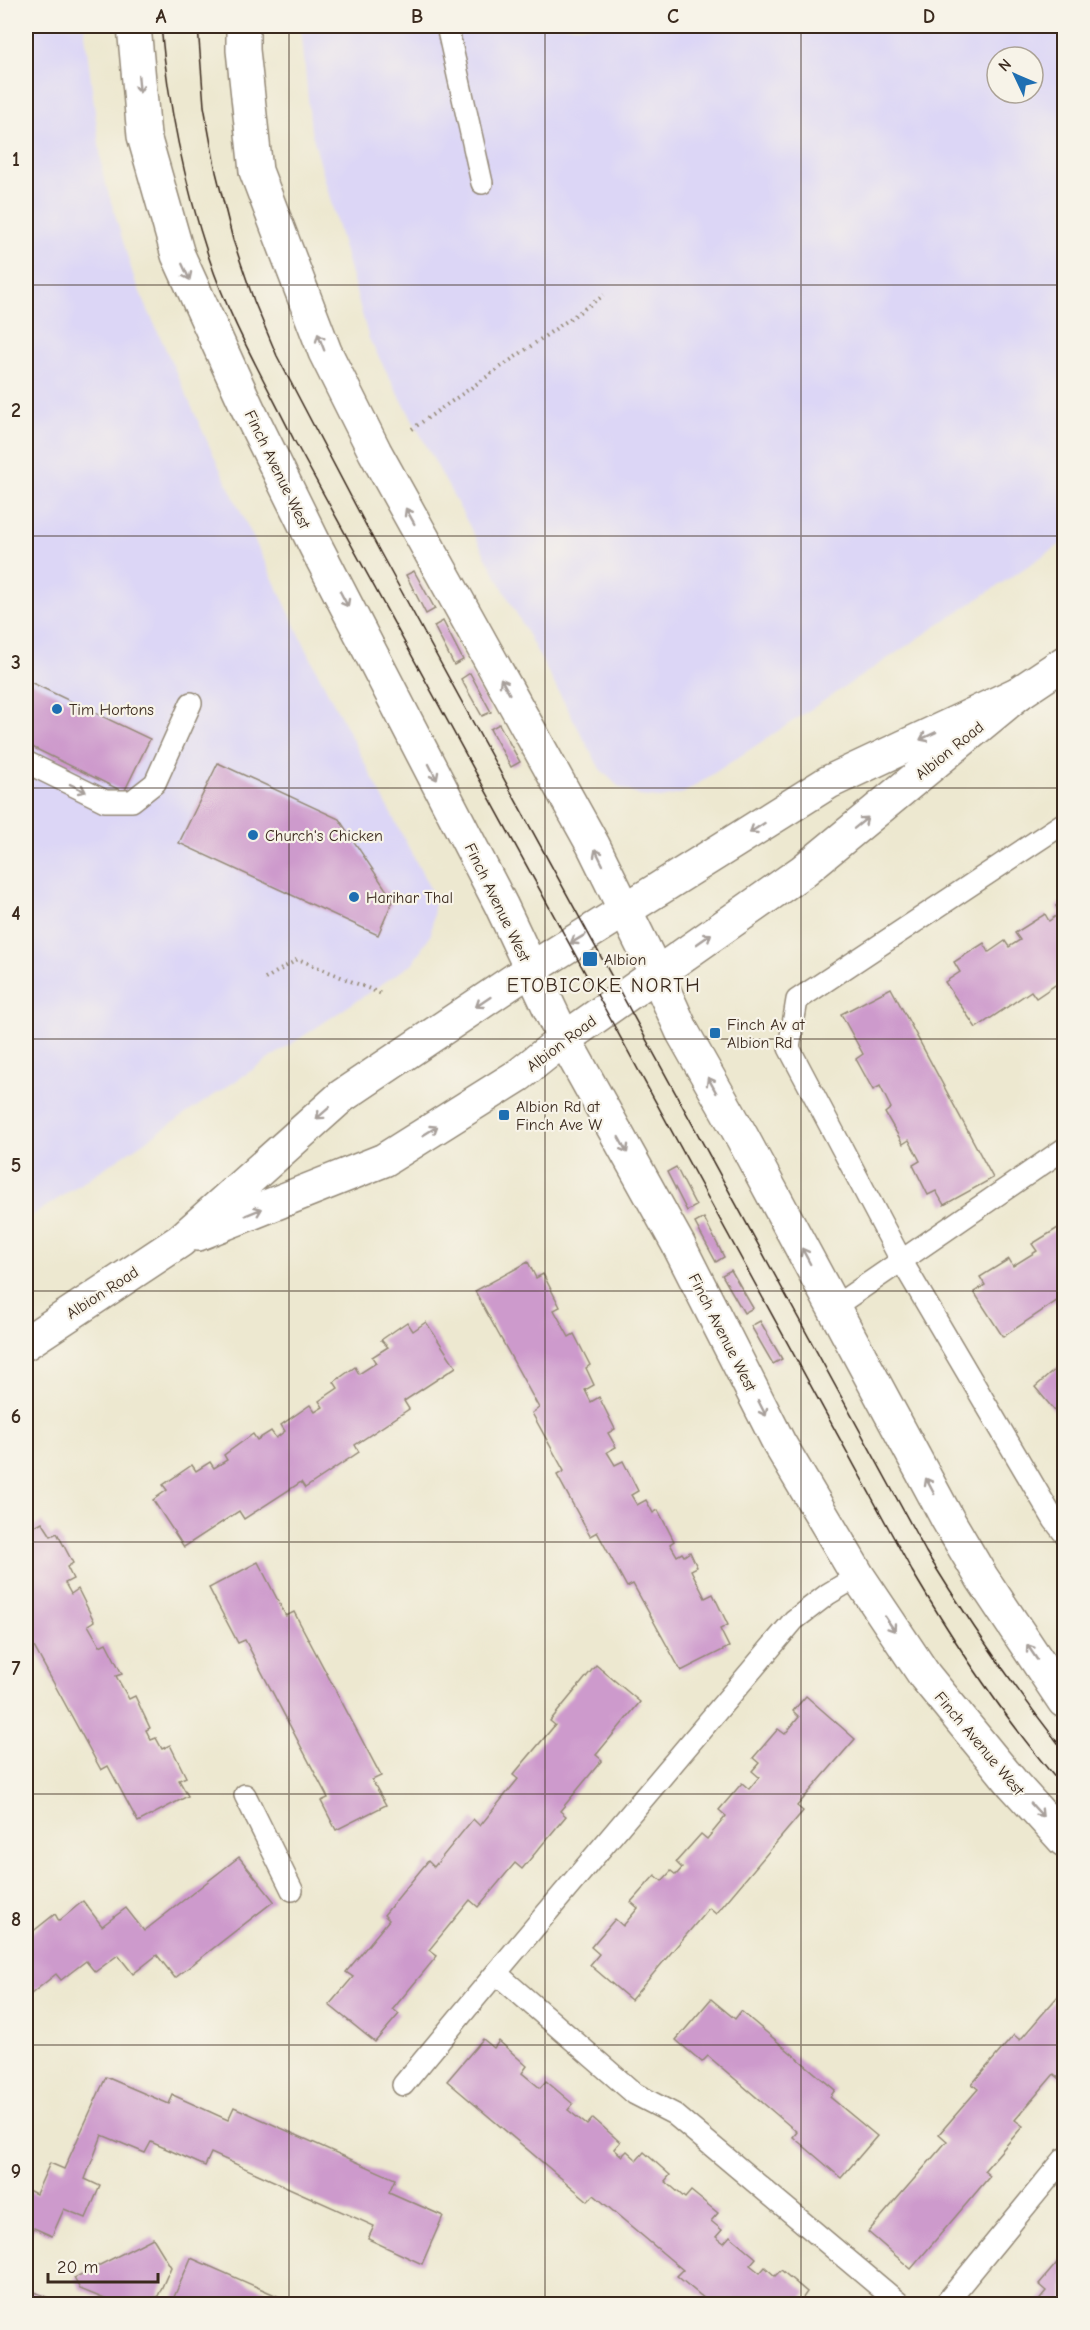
<svg xmlns="http://www.w3.org/2000/svg" width="1090" height="2330" font-family="'Comic Neue',sans-serif">
<style>
.built{fill:#dcd6f6;fill-rule:evenodd}
.building{fill:#cd9acc}
.lines{fill:none;stroke-linecap:round;stroke-linejoin:round}
.service-casing{stroke:#948977;stroke-width:24}
.secondary-casing{stroke:#948977;stroke-width:36}
.path{stroke:#948977;stroke-width:4;stroke-dasharray:1.5 4.5;stroke-linecap:butt}
.service{stroke:#fff;stroke-width:21}
.secondary{stroke:#fff;stroke-width:33}
.tram{stroke:#3b2a1e;stroke-width:1.5}
.oneway{stroke:#a79f9a}
.grid{fill:none;stroke:#3b2a1e;stroke-width:1.5;stroke-opacity:0.55}
.poi-dot{fill:#1f6fb2;stroke:#f7f3e8;stroke-width:2}
.labels{text-anchor:middle;stroke-width:4.5;stroke-linejoin:round;paint-order:stroke}
.street-label{font-size:16px;fill:#3b2a1e;stroke:#f7f3e8}
.poi-label{font-size:16px;fill:#3b2a1e;stroke:#f7f3e8;text-anchor:start}
.quarter-label{font-size:20px;letter-spacing:1.5px;fill:#3b2a1e;stroke:#f7f3e8}
.neatline{fill:none;stroke:#3b2a1e;stroke-width:2}
.grid-label{font-size:20px;text-anchor:middle;font-weight:bold;fill:#3b2a1e}
</style>
<rect width="100%" height="100%" fill="#f7f3e8"/>
<filter id="ink" filterUnits="userSpaceOnUse"><feTurbulence type="fractalNoise" baseFrequency=".0167" numOctaves="2"/><feDisplacementMap in="SourceGraphic" scale="12" xChannelSelector="R" yChannelSelector="G"/><feConvolveMatrix kernelMatrix="1 2 1 2 8 2 1 2 1" color-interpolation-filters="sRGB"/></filter>
<filter id="wash" filterUnits="userSpaceOnUse"><feTurbulence type="fractalNoise" baseFrequency=".008" numOctaves="4" result="noise"/><feDisplacementMap in="SourceGraphic" scale="24" xChannelSelector="R" yChannelSelector="G"/><feGaussianBlur stdDeviation="1.35" result="paint"/><feColorMatrix in="noise" values="0 0 0 0 0 0 0 0 0 0 0 0 0 0 0 0 0 1.4 0 .05"/><feComposite in="paint" operator="in"/></filter>
<g filter="url(#wash)">
<rect width="100%" height="100%" fill="#ede8d0"/>
<g class="built">
<polygon points="26,26 84,26 103,175 135,281 213,454 319,675 435,898 431,934 412,964 26,1220"/>
<path d="M 301,26 L 1064,26 L 1064,542 L 684,793 L 660,798 L 640,796 L 619,787 L 600,769 L 369,339 L 311,130 ZM 997,57 L 1033,57 L 1033,93 L 997,93 Z"/>
</g>
<g id="blocks">
<g class="building">
<polygon points="414,571 435,609 426,614 406,575"/>
<polygon points="443,621 463,660 454,665 434,626"/>
<polygon points="470,673 491,712 482,716 461,679"/>
<polygon points="26,680 150,739 124,792 26,744"/>
<polygon points="499,724 520,762 511,767 490,729"/>
<polygon points="218,763 339,819 393,900 378,935 179,843"/>
<polygon points="1064,900 1064,979 1036,998 1031,991 976,1028 945,982 960,972 954,962 984,943 989,952 1005,941 1009,947 1020,940 1015,933 1045,914 1049,921 1060,913 1056,906"/>
<polygon points="891,988 993,1178 944,1205 936,1191 928,1195 913,1165 920,1161 909,1140 903,1144 885,1113 891,1108 880,1086 873,1090 856,1059 863,1054 841,1014"/>
<polygon points="676,1167 696,1206 687,1211 667,1172"/>
<polygon points="704,1218 724,1257 716,1262 695,1223"/>
<polygon points="1063,1225 1064,1228 1064,1296 1003,1337 974,1292 985,1285 980,1277 1009,1259 1013,1266 1037,1251 1032,1244"/>
<polygon points="528,1262 536,1278 543,1274 560,1307 554,1310 569,1337 574,1334 590,1365 586,1368 594,1385 585,1390 591,1402 599,1397 615,1429 608,1433 616,1447 607,1452 615,1465 623,1461 638,1491 631,1495 637,1505 646,1500 653,1513 658,1510 674,1541 670,1544 677,1556 682,1553 684,1556 690,1552 697,1567 691,1570 705,1598 713,1594 728,1625 720,1629 729,1647 681,1671 633,1584 627,1587 597,1532 590,1536 557,1475 564,1471 532,1413 539,1408 475,1291"/>
<polygon points="731,1270 753,1308 744,1313 722,1275"/>
<polygon points="760,1321 782,1359 773,1364 751,1326"/>
<polygon points="407,1322 413,1331 426,1322 456,1367 404,1401 409,1409 355,1445 359,1452 305,1488 301,1482 244,1519 239,1511 184,1547 153,1500 167,1490 163,1485 192,1465 196,1471 210,1462 214,1468 227,1460 224,1455 253,1434 257,1440 271,1431 276,1438 285,1431 281,1425 310,1405 315,1412 323,1407 319,1401 338,1388 334,1382 355,1367 359,1374 376,1363 372,1357 388,1347 381,1340"/>
<polygon points="1064,1362 1064,1422 1035,1387"/>
<polygon points="42,1522 51,1536 57,1533 73,1563 67,1567 73,1579 65,1583 71,1594 78,1589 94,1621 88,1625 100,1646 106,1643 122,1674 116,1676 129,1699 135,1696 150,1728 146,1730 151,1740 156,1738 162,1749 170,1745 186,1777 179,1780 188,1796 138,1822 108,1766 101,1770 26,1632 26,1531"/>
<polygon points="258,1562 286,1616 294,1612 381,1776 372,1780 386,1805 336,1830 321,1801 328,1798 245,1640 238,1643 209,1588"/>
<polygon points="596,1665 640,1702 596,1755 602,1760 560,1811 566,1816 522,1869 515,1863 478,1907 470,1900 429,1950 437,1956 393,2009 399,2014 375,2042 329,2005 353,1977 346,1972 389,1920 384,1915 428,1861 434,1867 473,1819 480,1826 518,1779 513,1775 555,1725 550,1721"/>
<polygon points="806,1696 855,1739 797,1806 803,1811 716,1914 709,1908 631,2000 590,1965 599,1954 591,1947 615,1919 623,1926 638,1908 631,1902 655,1875 662,1881 671,1871 676,1875 682,1868 676,1862 701,1834 707,1839 726,1816 719,1810 742,1783 749,1789 759,1777 752,1771 759,1763 753,1758 778,1729 785,1734 799,1717 793,1711"/>
<polygon points="239,1857 274,1901 175,1978 157,1955 133,1974 118,1955 95,1972 86,1961 61,1980 56,1974 26,1998 26,1925 31,1933 55,1914 59,1921 83,1901 102,1926 126,1908 144,1931"/>
<polygon points="1060,1994 1064,1999 1064,2073 1060,2079 1054,2074 1015,2120 1023,2126 984,2171 990,2176 911,2269 868,2232 947,2141 939,2134 978,2089 972,2084 1014,2035 1020,2040"/>
<polygon points="711,1999 735,2019 741,2011 835,2090 830,2097 877,2136 841,2178 793,2137 797,2132 708,2056 702,2062 676,2040"/>
<polygon points="483,2039 494,2048 499,2041 527,2066 522,2073 540,2088 546,2081 573,2104 568,2110 587,2125 593,2118 620,2142 614,2149 622,2156 627,2151 637,2160 644,2152 670,2175 665,2181 685,2198 691,2191 718,2213 711,2221 722,2230 716,2237 724,2243 730,2236 756,2258 750,2265 760,2273 765,2267 775,2276 781,2270 807,2292 802,2299 809,2304 711,2304 677,2276 683,2270 594,2195 588,2201 447,2081"/>
<polygon points="106,2077 169,2104 173,2095 228,2120 234,2107 395,2179 389,2192 443,2216 422,2264 368,2239 374,2226 211,2153 205,2166 151,2142 145,2153 102,2135 85,2179 100,2186 86,2218 64,2209 52,2236 34,2228 26,2248 26,2189 36,2194 50,2163 64,2169"/>
<polygon points="153,2238 171,2267 158,2296 140,2304 117,2304 80,2289 74,2278"/>
<polygon points="1062,2257 1064,2259 1064,2304 1036,2304 1047,2291 1039,2284"/>
<polygon points="191,2258 284,2299 282,2304 171,2304"/>
<polygon points="28,2289 62,2304 26,2304 26,2295"/>
</g>
</g>
</g>
<g filter="url(#ink)">
<use href="#blocks" fill-opacity="0" stroke="#948977" stroke-width="1.5"/>
<g class="lines">
<defs>
<g id="service">
<polyline points="447,26 482,183"/>
<polyline points="26,762 105,801 132,801 155,783 191,703"/>
<polyline points="1064,823 797,1000 789,1048 901,1260 1054,1520 1064,1533"/>
<polyline points="834,1307 1064,1149"/>
<polyline points="858,1576 828,1594 794,1620 496,1973 635,2094 674,2114 900,2304"/>
<polyline points="245,1795 292,1890"/>
<polyline points="403,2085 496,1973"/>
<polyline points="945,2304 1064,2159"/>
</g>
<g id="secondary">
<polyline points="134,26 144,136 178,255 248,409 316,547 501,905 564,1039 678,1244 779,1443 858,1576 925,1676 1014,1785 1064,1840"/>
<polyline points="243,26 243,50 256,171 325,352 375,452 593,845 656,973 682,1031 742,1137 948,1520 982,1578 1064,1701"/>
<polyline points="198,1234 384,1160 519,1075 564,1039 803,871 1019,693 1064,663"/>
<polyline points="26,1343 180,1241 342,1096 531,969 829,782 1019,693"/>
</g>
</defs>
<use href="#service" class="service-casing"/>
<use href="#secondary" class="secondary-casing"/>
<g class="path">
<polyline points="412,429 604,295"/>
<polyline points="265,979 298,959 384,995"/>
</g>
<use href="#service" class="service"/>
<use href="#secondary" class="secondary"/>
<g class="tram">
<path d="M 161,26 C 168,104 184,182 209,258 C 229,319 265,381 294,440 L 912,1571 C 957,1647 1006,1721 1064,1788"/>
<path d="M 198,26 L 204,106 L 216,172 L 233,240 L 254,301 L 277,356 L 380,552 L 926,1552 C 969,1622 1014,1687 1064,1751"/>
</g>
</g>
<defs><path id="oneway-shaft" d="M-6 0H5M1.5-3L5.5 0L1.5 3" fill="none" stroke-width="1.6" stroke-linecap="round" stroke-linejoin="round" transform="scale(1.5)"/></defs>
<g class="oneway">
<use href="#oneway-shaft" transform="translate(139 84) rotate(85)"/>
<use href="#oneway-shaft" transform="translate(186 272) rotate(65)"/>
<use href="#oneway-shaft" transform="translate(321 342) rotate(-111)"/>
<use href="#oneway-shaft" transform="translate(410 516) rotate(-119)"/>
<use href="#oneway-shaft" transform="translate(344 599) rotate(62)"/>
<use href="#oneway-shaft" transform="translate(505 686) rotate(-119)"/>
<use href="#oneway-shaft" transform="translate(928 736) rotate(155)"/>
<use href="#oneway-shaft" transform="translate(433 772) rotate(63)"/>
<use href="#oneway-shaft" transform="translate(78 788) rotate(26)"/>
<use href="#oneway-shaft" transform="translate(861 823) rotate(-39)"/>
<use href="#oneway-shaft" transform="translate(757 828) rotate(147)"/>
<use href="#oneway-shaft" transform="translate(599 857) rotate(-116)"/>
<use href="#oneway-shaft" transform="translate(578 939) rotate(149)"/>
<use href="#oneway-shaft" transform="translate(704 939) rotate(-35)"/>
<use href="#oneway-shaft" transform="translate(483 1002) rotate(146)"/>
<use href="#oneway-shaft" transform="translate(712 1085) rotate(-119)"/>
<use href="#oneway-shaft" transform="translate(323 1113) rotate(139)"/>
<use href="#oneway-shaft" transform="translate(430 1131) rotate(-32)"/>
<use href="#oneway-shaft" transform="translate(623 1145) rotate(61)"/>
<use href="#oneway-shaft" transform="translate(254 1212) rotate(-22)"/>
<use href="#oneway-shaft" transform="translate(806 1256) rotate(-118)"/>
<use href="#oneway-shaft" transform="translate(762 1408) rotate(63)"/>
<use href="#oneway-shaft" transform="translate(930 1486) rotate(-118)"/>
<use href="#oneway-shaft" transform="translate(890 1624) rotate(56)"/>
<use href="#oneway-shaft" transform="translate(1032 1652) rotate(-124)"/>
<use href="#oneway-shaft" transform="translate(1037 1810) rotate(47)"/>
</g>
</g>
<path class="grid" d="M 289,26 L 289,2304M 545,26 L 545,2304M 801,26 L 801,2304M 26,285 L 1064,285M 26,536 L 1064,536M 26,788 L 1064,788M 26,1039 L 1064,1039M 26,1291 L 1064,1291M 26,1542 L 1064,1542M 26,1794 L 1064,1794M 26,2045 L 1064,2045"/>
<g class="poi-dot">
<circle cx="57" cy="709" r="6"/>
<circle cx="253" cy="835" r="6"/>
<circle cx="354" cy="897" r="6"/>
<rect x="582" y="951" width="16" height="16" rx="3"/>
<rect x="709" y="1027" width="12" height="12" rx="3"/>
<rect x="498" y="1109" width="12" height="12" rx="3"/>
</g>
<g class="labels">
<g class="street-label">
<text transform="translate(278 469) rotate(64)" y="6">Finch Avenue West</text>
<text transform="translate(949 750) rotate(-39)" y="6">Albion Road</text>
<text transform="translate(498 902) rotate(64)" y="6">Finch Avenue West</text>
<text transform="translate(561 1043) rotate(-37)" y="6">Albion Road</text>
<text transform="translate(102 1292) rotate(-33)" y="6">Albion Road</text>
<text transform="translate(723 1332) rotate(63)" y="6">Finch Avenue West</text>
<text transform="translate(980 1743) rotate(50)" y="6">Finch Avenue West</text>
</g>
<g class="poi-label">
<text x="69" y="715">Tim Hortons</text>
<text x="265" y="841">Church's Chicken</text>
<text x="366" y="903">Harihar Thal</text>
<text x="604" y="965">Albion</text>
<text x="727" y="1030">Finch Av at<tspan x="727" dy="18">Albion Rd</tspan></text>
<text x="516" y="1112">Albion Rd at<tspan x="516" dy="18">Finch Ave W</tspan></text>
</g>
<g class="quarter-label">
<text x="604" y="992">ETOBICOKE NORTH</text>
</g>
</g>
<rect width="1090" height="2330" fill="none" stroke="#f7f3e8" stroke-width="66"/>
<g transform="translate(1015 75) rotate(314)"><circle r="28" fill="#f7f3e8" stroke="#aca397" stroke-width="1.5"/>
<path d="M0-4.5L10 22L0 15L-10 22Z" fill="#1f6fb2"/>
<text y="-9" font-size="16" font-weight="bold" text-anchor="middle" fill="#3b2a1e">N</text>
</g>
<path d="M48 2273v9h110v-9" fill="none" stroke="#3b2a1e" stroke-width="3"/>
<text x="57" y="2273" font-size="18" fill="#3b2a1e" stroke="#f7f3e8" stroke-width="4.5" paint-order="stroke">20 m</text>
<rect x="33" y="33" width="1024" height="2264" class="neatline"/>
<g class="grid-label">
<text x="161" y="23">A</text>
<text x="417" y="23">B</text>
<text x="673" y="23">C</text>
<text x="929" y="23">D</text>
<text x="16" y="166">1</text>
<text x="16" y="417">2</text>
<text x="16" y="669">3</text>
<text x="16" y="920">4</text>
<text x="16" y="1172">5</text>
<text x="16" y="1423">6</text>
<text x="16" y="1675">7</text>
<text x="16" y="1926">8</text>
<text x="16" y="2178">9</text>
</g>
</svg>
